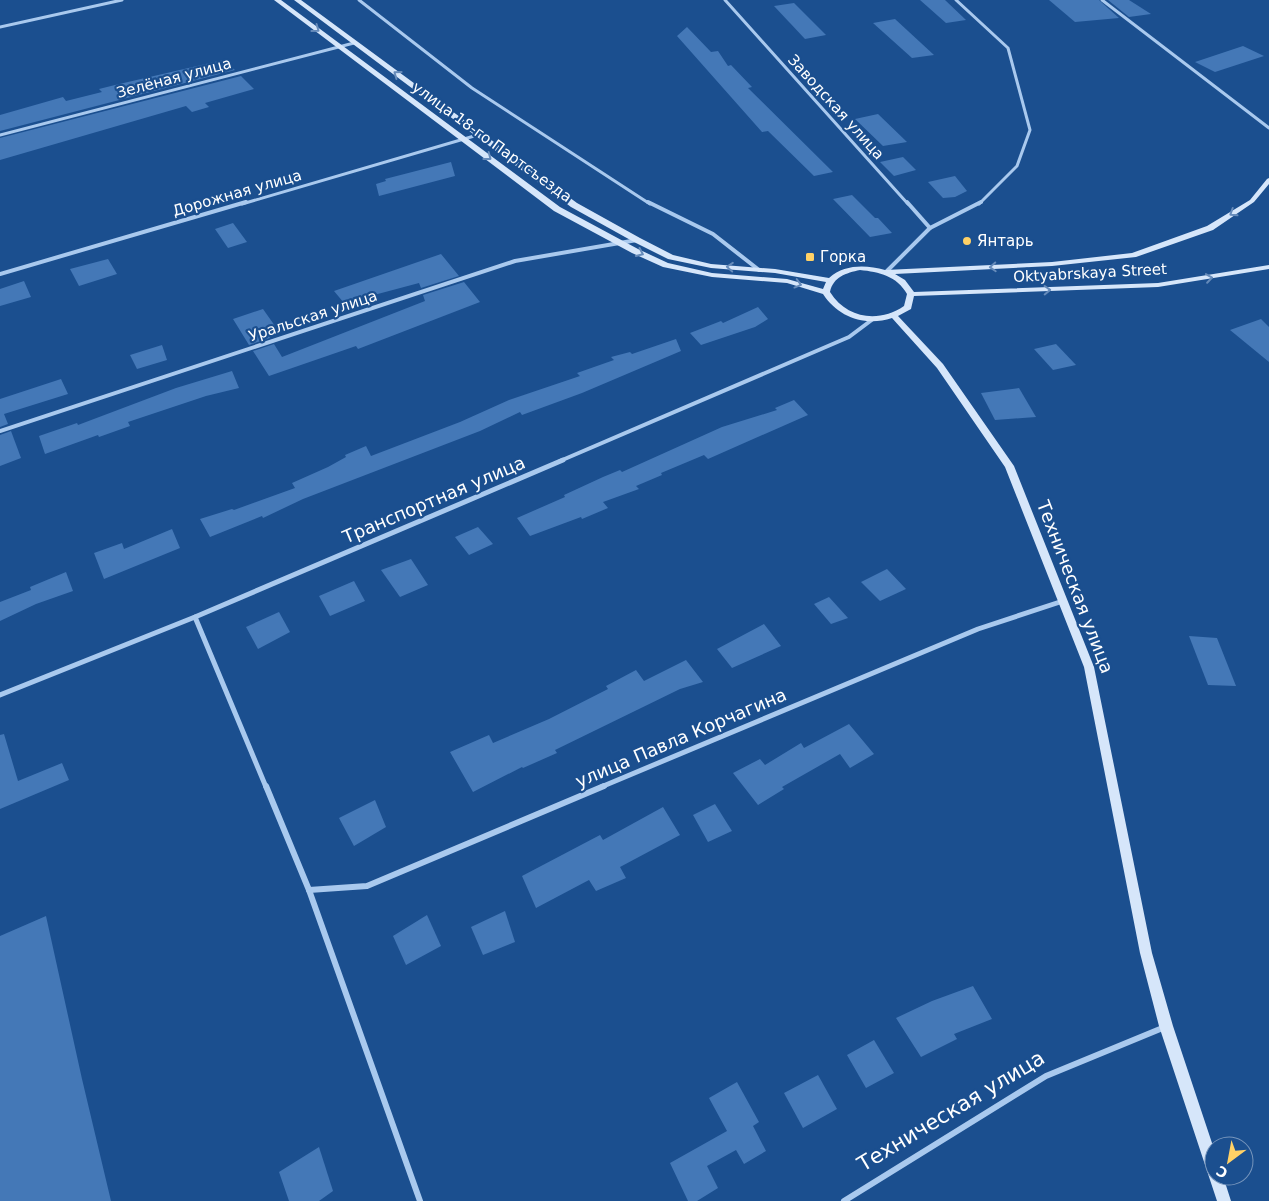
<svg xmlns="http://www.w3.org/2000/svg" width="1269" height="1201" font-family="'DejaVu Sans',sans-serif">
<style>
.building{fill:#4478b7}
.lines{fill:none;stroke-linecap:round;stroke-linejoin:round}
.minor-far3{stroke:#a9c9ee;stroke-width:3}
.minor-far2{stroke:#a9c9ee;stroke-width:4}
.minor-far1{stroke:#a9c9ee;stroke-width:5}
.minor{stroke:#a9c9ee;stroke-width:6}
.secondary{fill:#d6e6fa;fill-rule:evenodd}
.oneway{stroke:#668bba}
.poi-dot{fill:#ffd166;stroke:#1b4f8f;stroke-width:2}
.labels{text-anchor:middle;stroke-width:4.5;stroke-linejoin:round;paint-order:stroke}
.far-street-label{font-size:15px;fill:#fff;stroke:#1b4f8f}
.far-poi-label{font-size:15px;fill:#fff;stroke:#1b4f8f;text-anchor:start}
.street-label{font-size:18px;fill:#fff;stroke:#1b4f8f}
.near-street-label{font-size:21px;fill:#fff;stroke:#1b4f8f}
</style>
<rect width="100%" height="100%" fill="#1b4f8f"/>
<g class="building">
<polygon points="920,0 945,0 966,20 946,23"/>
<polygon points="1049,0 1099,0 1119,18 1075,22"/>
<polygon points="1108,0 1129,0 1151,14 1129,17"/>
<polygon points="794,3 826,35 805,39 774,6"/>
<polygon points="895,19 934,55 912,58 873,23"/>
<polygon points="687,27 711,52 718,51 728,66 731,65 752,87 748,88 833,172 814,176 768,131 762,132 677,36"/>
<polygon points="1243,46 1264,56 1215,72 1195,62"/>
<polygon points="223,60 235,70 0,131 0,115 63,97 66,101 102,92 99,89 115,85"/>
<polygon points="241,76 254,89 205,103 209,107 192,112 186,106 0,160 0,138"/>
<polygon points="878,114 907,142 883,146 855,119"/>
<polygon points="903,157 916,170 894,176 880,162"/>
<polygon points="451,162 455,176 379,196 376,184 386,181 385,179"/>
<polygon points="955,176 967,191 955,197 943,198 928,182"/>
<polygon points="852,195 875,218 878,218 892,233 870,237 833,199"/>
<polygon points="233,223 247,242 228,248 215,229"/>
<polygon points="441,254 459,276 421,288 419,283 344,303 334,291"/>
<polygon points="108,259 117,274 79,286 70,269"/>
<polygon points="24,281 31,297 0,306 0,289"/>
<polygon points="464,282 480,302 358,349 356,346 269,376 253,351 274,344 282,357 425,301 423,295"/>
<polygon points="758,307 768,319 755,327 701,345 690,333 721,321 723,323"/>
<polygon points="263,309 275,326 265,329 270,338 249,345 233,319"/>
<polygon points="1261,319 1269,327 1269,362 1230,330"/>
<polygon points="676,339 681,351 582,393 522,415 520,412 480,431 303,499 263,518 262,516 210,537 200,519 232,509 234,510 295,488 292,483 328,467 346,457 345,455 366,446 371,456 460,422 509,400 580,376 577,373 614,360 611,357 630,352 632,354"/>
<polygon points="1056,344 1076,365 1053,370 1034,349"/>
<polygon points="162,345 167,360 137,369 130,355"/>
<polygon points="232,371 239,388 206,396 128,422 130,426 99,437 98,435 45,454 39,436 77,423 78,425 176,388"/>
<polygon points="61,379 68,394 4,414 8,424 0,427 0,399"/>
<polygon points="1019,388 1036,417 995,420 981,393"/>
<polygon points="794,400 808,415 708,459 704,455 661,473 662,475 636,486 639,489 603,502 608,508 582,519 581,517 530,536 517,518 565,497 564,495 603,477 620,470 622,472 722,427 777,410 775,408"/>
<polygon points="11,431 21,458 0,466 0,435"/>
<polygon points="478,527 493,544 469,555 455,537"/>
<polygon points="172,529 180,548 104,579 94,553 122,543 124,549"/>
<polygon points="411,559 428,585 400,597 381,570"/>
<polygon points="887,569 906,589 880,601 861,582"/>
<polygon points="66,572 73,591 36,604 0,621 0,602 31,590 30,587"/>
<polygon points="354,581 365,601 330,616 319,596"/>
<polygon points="829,597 848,618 831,624 814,604"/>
<polygon points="279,612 290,632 258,649 246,627"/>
<polygon points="764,624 781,646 732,668 717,649"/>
<polygon points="1189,636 1217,638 1236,686 1208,685"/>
<polygon points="686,660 703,682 680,689 555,750 557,753 523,768 522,767 473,792 450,752 489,735 493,743 549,719 608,689 606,686 636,670 644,681"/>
<polygon points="849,724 874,754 850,768 840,754 782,787 784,789 758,805 733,773 760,759 765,765 801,743 804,748"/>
<polygon points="4,734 18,781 62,763 69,780 0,809 0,735"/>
<polygon points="375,800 386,827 354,846 339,818"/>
<polygon points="715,804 732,831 708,842 693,815"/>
<polygon points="663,807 680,835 620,867 626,878 596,891 589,880 536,908 522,876 600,835 603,840"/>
<polygon points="505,911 515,942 483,955 471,927"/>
<polygon points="427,915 441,946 406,965 393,936"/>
<polygon points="46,916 82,1079 111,1201 0,1201 0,936"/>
<polygon points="973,986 992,1019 954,1034 957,1039 921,1057 896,1018 932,1001"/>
<polygon points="874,1040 894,1073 866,1088 847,1055"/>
<polygon points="818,1075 837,1109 803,1128 784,1093"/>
<polygon points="737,1082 759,1122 753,1126 766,1151 744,1164 736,1150 707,1166 718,1188 697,1201 688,1201 670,1163 727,1131 709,1098"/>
<polygon points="319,1147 333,1191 319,1201 289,1201 279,1172"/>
</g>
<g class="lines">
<g class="minor-far3">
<polyline points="359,0 472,88 650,204"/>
<polyline points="725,0 908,204"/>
<polyline points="956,0 1008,48 1030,130 1017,166 979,204"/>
<polyline points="1102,0 1269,128"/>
<polyline points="0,27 122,0"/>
<polyline points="0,135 354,43"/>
<polyline points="242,204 481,134"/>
</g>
<g class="minor-far2">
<polyline points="648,202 713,234 759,270"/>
<polyline points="907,202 930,228"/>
<polyline points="886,272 930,228 981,202"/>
<polyline points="0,274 246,202"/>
<polyline points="0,431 515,261 637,240"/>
<polyline points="560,461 849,337 873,319"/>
</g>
<g class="minor-far1">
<polyline points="195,617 266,787"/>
<polyline points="0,695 195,617 563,460"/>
<polyline points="601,787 978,629 1063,601"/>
</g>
<g class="minor">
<polyline points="266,786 309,890 420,1201"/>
<polyline points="309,890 367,886 604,786"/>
<polyline points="844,1201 1046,1076 1165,1027"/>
</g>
<path class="secondary" d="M 274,0 L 281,0 L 560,207 L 638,249 L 668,263 L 712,273 L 787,279 L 823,289 L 826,282 L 775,273 L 711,268 L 668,259 L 634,242 L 571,207 L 294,0 L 301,0 L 577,203 L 640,238 L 673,255 L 711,264 L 775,269 L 829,278 C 845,264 866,265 885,270 L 1052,262 L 1132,253 L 1207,226 L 1250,200 L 1267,179 L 1269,178 L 1269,184 L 1254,202 L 1213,230 L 1136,257 L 1052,266 L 895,274 L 905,280 L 914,292 L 1158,283 L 1269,265 L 1269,269 L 1158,287 L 914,296 L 911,309 L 898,316 L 943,364 L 1014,466 L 1094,667 L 1152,953 L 1173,1026 L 1214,1149 L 1214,1176 L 1223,1176 L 1231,1201 L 1217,1201 L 1159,1026 L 1140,953 L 1084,667 L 1005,467 L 937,368 L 892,318 C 865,327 838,317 823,294 L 787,283 L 712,277 L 663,267 L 632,253 L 554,211 ZM 860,270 C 879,272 897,276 907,294 L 904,306 C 879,323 847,319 830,292 C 833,277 846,273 860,270 Z"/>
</g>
<defs><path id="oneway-chevron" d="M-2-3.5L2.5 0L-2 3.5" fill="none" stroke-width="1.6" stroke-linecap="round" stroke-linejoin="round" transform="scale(1.25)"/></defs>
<g class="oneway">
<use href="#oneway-chevron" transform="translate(316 29) rotate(36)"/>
<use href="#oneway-chevron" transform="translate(397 74) rotate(-144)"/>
<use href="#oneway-chevron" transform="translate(488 157) rotate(37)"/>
<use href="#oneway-chevron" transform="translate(1233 213) rotate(147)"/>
<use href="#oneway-chevron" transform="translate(640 253) rotate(25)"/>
<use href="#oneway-chevron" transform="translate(730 267) rotate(-176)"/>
<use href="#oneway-chevron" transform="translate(993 267) rotate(177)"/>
<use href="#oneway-chevron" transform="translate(1209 278) rotate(-8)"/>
<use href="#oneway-chevron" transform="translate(798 284) rotate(15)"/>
<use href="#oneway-chevron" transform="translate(1047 290) rotate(-2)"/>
</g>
<g class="poi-dot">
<circle cx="967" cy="241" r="5"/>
<rect x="805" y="252" width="10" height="10" rx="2.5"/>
</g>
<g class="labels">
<g class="far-street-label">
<text transform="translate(174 78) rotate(-15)" y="5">Зелёная улица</text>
<text transform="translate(836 107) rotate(48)" y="5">Заводская улица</text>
<text transform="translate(492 142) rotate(36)" y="5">улица 18-го Партсъезда</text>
<text transform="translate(237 193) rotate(-16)" y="5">Дорожная улица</text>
<text transform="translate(1090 273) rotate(-3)" y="5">Oktyabrskaya Street</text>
<text transform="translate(313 316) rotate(-18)" y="5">Уральская улица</text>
</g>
<g class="far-poi-label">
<text x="977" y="246">Янтарь</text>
<text x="820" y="262">Горка</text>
</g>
<g class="street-label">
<text transform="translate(434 500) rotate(-23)" y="6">Транспортная улица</text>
<text transform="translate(1075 587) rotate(69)" y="6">Техническая улица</text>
<text transform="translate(681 738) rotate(-23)" y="6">улица Павла Корчагина</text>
</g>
<g class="near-street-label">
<text transform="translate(951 1111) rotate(-31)" y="7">Техническая улица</text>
</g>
</g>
<g transform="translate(1229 1161) rotate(212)"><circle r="24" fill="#1b4f8f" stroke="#7695bc"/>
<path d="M0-4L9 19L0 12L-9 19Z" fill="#ffd166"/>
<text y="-8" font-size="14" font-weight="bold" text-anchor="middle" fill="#ffffff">С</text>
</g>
</svg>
